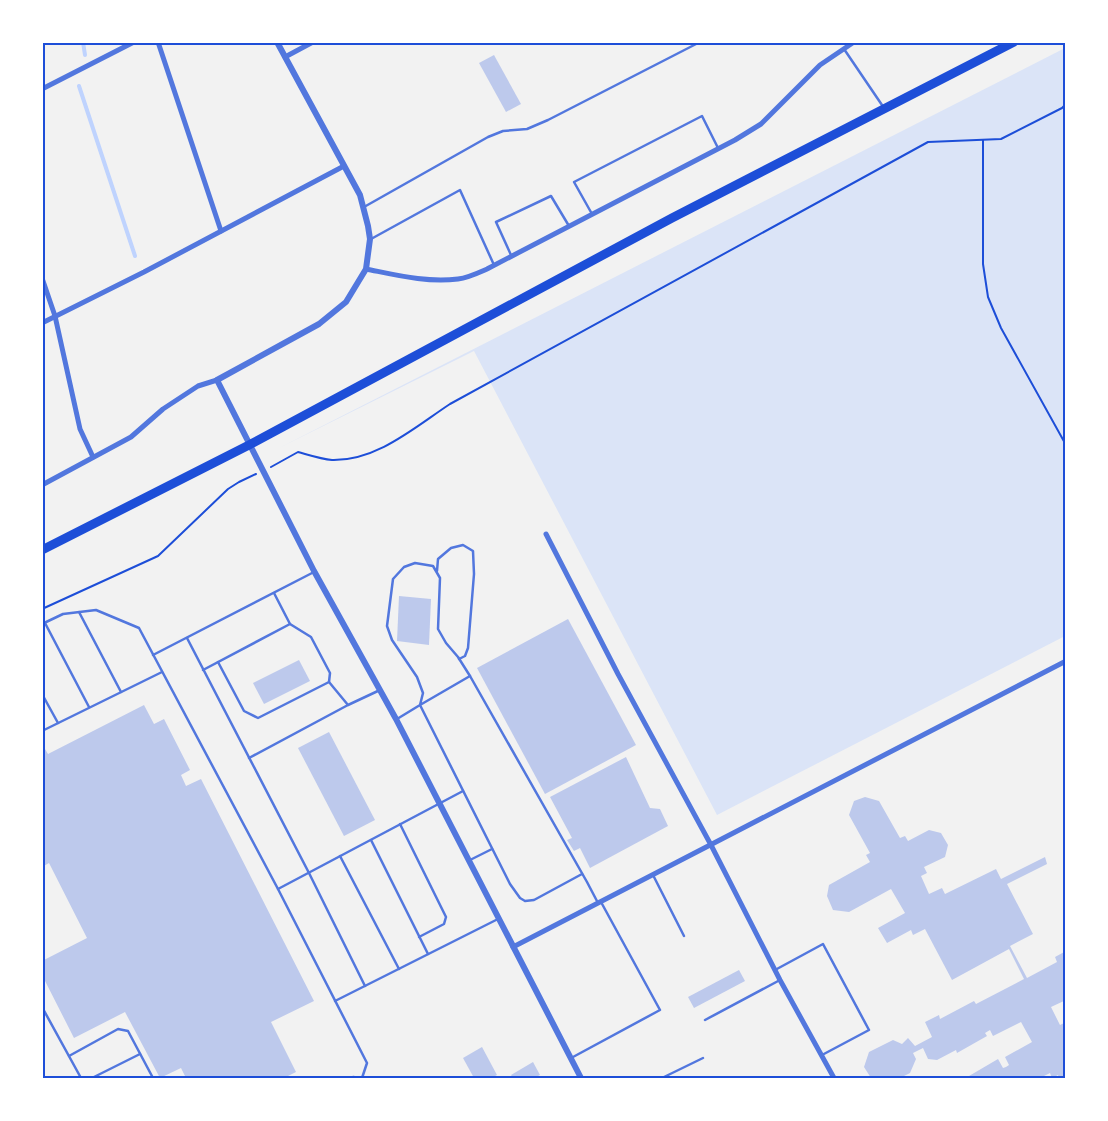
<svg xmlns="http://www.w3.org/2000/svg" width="1108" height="1121" font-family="Cabin,sans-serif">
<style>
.green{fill:#dbe4f7}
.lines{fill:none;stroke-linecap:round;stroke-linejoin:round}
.stream{stroke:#bfd3fe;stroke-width:4}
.building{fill:#bdc9ec}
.path{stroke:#1d4ed8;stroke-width:2}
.service{stroke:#5277de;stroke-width:2.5}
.minor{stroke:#5277de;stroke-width:5}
.tertiary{stroke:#5277de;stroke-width:6}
.trunk{stroke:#1d4ed8;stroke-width:9}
.neatline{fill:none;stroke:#1d4ed8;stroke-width:2}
</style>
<rect width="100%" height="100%" fill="#f2f2f2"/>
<polygon class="green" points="1065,48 1066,497 1063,514 1066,519 1065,636 717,815 474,351 279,448"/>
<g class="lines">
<g class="stream">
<polyline points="83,42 85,55"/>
<polyline points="79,86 135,256"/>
</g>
</g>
<g class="building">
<polygon points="494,55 521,104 506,112 479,63"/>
<polygon points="399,596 431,599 429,645 397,641"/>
<polygon points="568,619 636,745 545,794 477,668"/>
<polygon points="299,660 310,681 264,704 253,683"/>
<polygon points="144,705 154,724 164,719 190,770 181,775 186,786 201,779 314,1001 271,1022 296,1072 284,1078 186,1078 181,1068 160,1078 125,1012 74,1038 42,975 42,961 87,938 49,863 42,867 42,744 48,754"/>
<polygon points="329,732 375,820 344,836 298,748"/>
<polygon points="626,757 650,808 660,809 668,826 590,868 580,848 574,851 567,840 572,838 550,797"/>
<polygon points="865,797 879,801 900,838 905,836 908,841 929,830 941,833 948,845 945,857 924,867 927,873 921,876 929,894 942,888 945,894 996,869 1001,879 1045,857 1047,864 1007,884 1033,934 1010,946 1027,978 1057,962 1055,957 1066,951 1066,1000 1051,1007 1060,1025 1066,1022 1066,1078 1059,1078 1058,1075 1052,1078 1050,1073 1040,1078 969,1078 969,1076 998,1059 1003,1068 1006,1067 1009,1065 1005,1057 1032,1042 1021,1022 993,1036 990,1030 985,1033 987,1036 957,1053 956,1050 937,1060 928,1059 923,1048 913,1053 916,1059 910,1073 900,1078 871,1078 864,1067 869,1052 893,1040 902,1044 908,1038 915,1046 932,1037 925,1022 939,1015 940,1019 974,1001 976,1004 1024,979 1009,949 952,980 925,929 913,935 911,930 887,943 878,928 905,913 891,889 849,912 833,910 827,896 829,885 870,862 866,855 870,853 849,815 854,801"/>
<polygon points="739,970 745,981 694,1008 688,997"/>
<polygon points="482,1047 497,1075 491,1078 474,1078 463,1058"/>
<polygon points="533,1062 540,1075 534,1078 513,1078 511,1075"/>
</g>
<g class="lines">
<g class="path">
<polyline points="983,140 983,264 988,297 1001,328 1066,445"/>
<path d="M 271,467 L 298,452 C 309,455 321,459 332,460 C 377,461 415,427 450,404 L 928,142 L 1001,139 L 1062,108 L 1066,104"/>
<polyline points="42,609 158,556 228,489 239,482 256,474"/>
</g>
<g class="service">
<polyline points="844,49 884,108"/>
<polyline points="364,207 488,137 503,131 527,129 548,120 700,42"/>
<polyline points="592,214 574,182 702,116 718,148"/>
<polyline points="371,239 460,190 494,265"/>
<polyline points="511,255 496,222 551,196 569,226"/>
<polyline points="437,571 438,559 451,548 463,545 473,551 474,574 468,648 465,656 459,659"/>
<polyline points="79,612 121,692"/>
<polyline points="45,623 89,707"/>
<polyline points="42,624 63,614 96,610 139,628 278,889 367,1063 362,1078"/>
<polyline points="187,638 309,873 365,986"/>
<polyline points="153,655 314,572"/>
<polyline points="218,662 244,711 258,718 329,682 330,673 311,637 290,624 274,593"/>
<polyline points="203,670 290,624"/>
<polyline points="470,676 587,882 598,903"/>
<polyline points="329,682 348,705 380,690"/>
<polyline points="42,694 58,723"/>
<polyline points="397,719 420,705 423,693 417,677 392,640 387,626 393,579 404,567 415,563 433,566 440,578 438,629 446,643 458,657 470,676 420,705 510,884 520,898 525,901 534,900 582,874"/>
<polyline points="42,731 162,672"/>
<polyline points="249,758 348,705"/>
<polyline points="400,824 446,917 444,924 419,937"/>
<polyline points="371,840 428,954"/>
<polyline points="340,856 399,969"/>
<polyline points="470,860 492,849"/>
<polyline points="653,875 684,936"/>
<polyline points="278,889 463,791"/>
<polyline points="775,970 823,944 869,1030 822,1055"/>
<polyline points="335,1001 498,919"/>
<polyline points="42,1007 81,1078"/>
<polyline points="705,1020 780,980"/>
<polyline points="69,1056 118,1029 128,1031 153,1078"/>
<polyline points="573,1057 660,1010 601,902"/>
<polyline points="92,1078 140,1054"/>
<polyline points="351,1078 353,1077 361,1078"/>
<polyline points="662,1078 703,1058"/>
</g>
<g class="minor">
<polyline points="158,42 221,231"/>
<polyline points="285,57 313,42"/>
<polyline points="42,89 134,42"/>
<path d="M 366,269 C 396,275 427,283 458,279 C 467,278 478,273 487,269 L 735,140 L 761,124 L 820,65 L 854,42"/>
<polyline points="42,278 55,316 80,429 93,457"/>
<polyline points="42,323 144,272 344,166"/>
<polyline points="42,485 131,437 163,409 198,386 217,380"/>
<polyline points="546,534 618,674 711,845 780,980 834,1078"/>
<polyline points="513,947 1066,661"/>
</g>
<polyline class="tertiary" points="277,42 360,195 368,226 370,239 366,269 346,302 319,324 217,380 314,571 396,719 581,1078"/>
<polyline class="trunk" points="42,550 249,445 672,218 1014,42"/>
</g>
<rect width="1108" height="1121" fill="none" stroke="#ffffff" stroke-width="88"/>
<rect x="44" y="44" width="1020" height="1033" class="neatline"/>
</svg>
